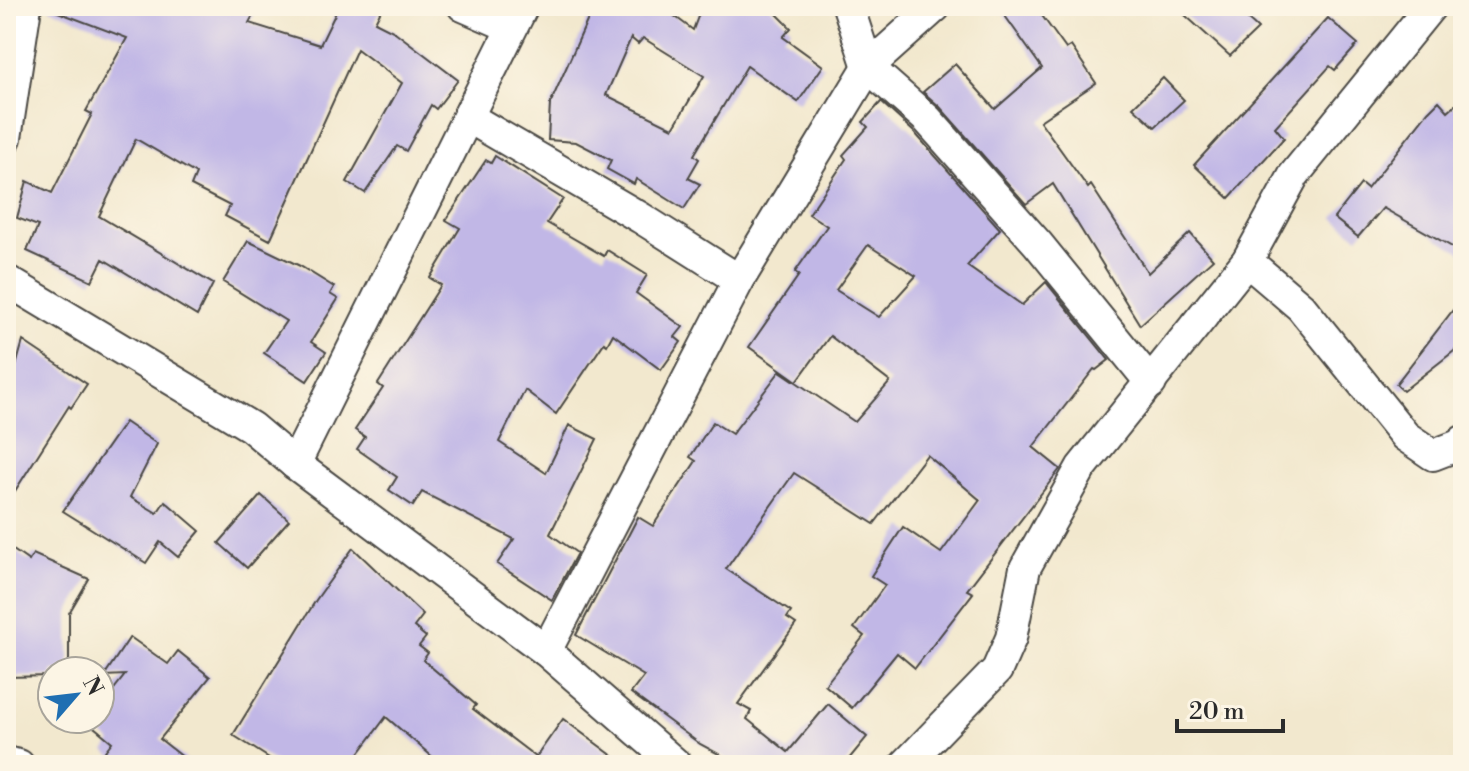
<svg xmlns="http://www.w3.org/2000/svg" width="1469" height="771" font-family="'Libre Bodoni',serif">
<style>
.building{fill:#c1b7e6;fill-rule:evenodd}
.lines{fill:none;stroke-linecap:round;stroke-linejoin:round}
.minor-casing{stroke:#494743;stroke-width:34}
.minor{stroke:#fff;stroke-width:30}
</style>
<rect width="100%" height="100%" fill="#fcf5e5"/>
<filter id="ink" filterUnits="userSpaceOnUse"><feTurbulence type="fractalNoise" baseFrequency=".0125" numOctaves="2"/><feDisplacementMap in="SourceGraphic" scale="16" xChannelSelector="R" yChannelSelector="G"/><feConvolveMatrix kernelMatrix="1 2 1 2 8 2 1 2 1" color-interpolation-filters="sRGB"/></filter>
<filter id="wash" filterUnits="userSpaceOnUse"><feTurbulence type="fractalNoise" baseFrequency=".006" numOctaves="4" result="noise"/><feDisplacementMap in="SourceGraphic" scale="32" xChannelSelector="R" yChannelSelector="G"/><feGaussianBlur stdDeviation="1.8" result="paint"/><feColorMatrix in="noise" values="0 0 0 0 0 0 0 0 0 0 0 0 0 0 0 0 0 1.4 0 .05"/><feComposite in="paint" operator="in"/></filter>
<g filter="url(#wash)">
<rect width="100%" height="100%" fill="#f2e8ce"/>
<g id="blocks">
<g class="building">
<polygon points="50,6 258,6 249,23 320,45 339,6 383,6 375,22 395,32 458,80 436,109 431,105 406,151 397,146 365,193 347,182 402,83 357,49 270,240 225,216 230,206 191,186 196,174 136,139 99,216 213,284 197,316 103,259 92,281 27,251 38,226 17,218 27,181 52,193 92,114 86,111 127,38 50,9"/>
<path d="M 586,6 L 661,6 L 693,30 L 702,6 L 769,6 L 791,28 L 783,37 L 823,66 L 798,102 L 747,66 L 694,155 L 699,159 L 688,178 L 700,184 L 684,209 L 636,179 L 634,184 L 607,169 L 611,160 L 576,142 L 548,140 L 550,104 L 592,10 ZM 631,38 L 638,44 L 643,38 L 704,76 L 673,128 L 606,95 Z"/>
<polygon points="998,6 1035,6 1066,49 1071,46 1096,83 1040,121 1088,188 1091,185 1148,273 1190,233 1213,259 1140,325 1053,184 1026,204 940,107 923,92 955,64 995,109 1042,68"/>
<polygon points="1175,6 1233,6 1258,29 1230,56"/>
<polygon points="1328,18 1358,44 1335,70 1330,66 1275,127 1284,138 1229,198 1194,165"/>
<polygon points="1163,78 1184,100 1155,127 1133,107"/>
<polygon points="1463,98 1463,253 1383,208 1358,237 1334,218 1361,184 1367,189 1428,112 1439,101 1448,111"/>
<path d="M 881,102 L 914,132 L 1000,229 L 967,266 L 1022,305 L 1046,282 L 1109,360 L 1096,370 L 1094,369 L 1033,447 L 1060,469 L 967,590 L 973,593 L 915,668 L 897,653 L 852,708 L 825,685 L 864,636 L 854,628 L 885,585 L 871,576 L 903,527 L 941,553 L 980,500 L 927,455 L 874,524 L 794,473 L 726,569 L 791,612 L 787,618 L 796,624 L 738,704 L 751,711 L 747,719 L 788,752 L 828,704 L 867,737 L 844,765 L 739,765 L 700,744 L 631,693 L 644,676 L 576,635 L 638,517 L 653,526 L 696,461 L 690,457 L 713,422 L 732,434 L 780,371 L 855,422 L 890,382 L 830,336 L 797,381 L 749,347 L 799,275 L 795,272 L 827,226 L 809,214 L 846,159 L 843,155 L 868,127 L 863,122 ZM 868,245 L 916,276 L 879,317 L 836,290 Z"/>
<polygon points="495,156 563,199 547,223 604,256 607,250 647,275 636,293 683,327 675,337 681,342 661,370 613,334 607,345 604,343 556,414 525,390 499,442 546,473 569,425 597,439 550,534 577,553 552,600 497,564 514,539 422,492 413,506 389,490 397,477 357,449 365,437 355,430 383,388 378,384 441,285 430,278 460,228 446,220 486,160 491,163"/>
<polygon points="248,241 300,266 334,287 330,294 338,299 311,342 326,352 307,381 264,353 286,321 223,282"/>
<polygon points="1463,297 1463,344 1403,391 1396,384"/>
<polygon points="23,341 87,384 71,408 69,406 6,505 6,402"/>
<polygon points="125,422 157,444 130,497 157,513 165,501 200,531 178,557 160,542 146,563 63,511"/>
<polygon points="261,495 289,520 247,568 219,543"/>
<polygon points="6,545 29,561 33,554 89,579 69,613 69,671 52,671 52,676 6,677"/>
<polygon points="353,548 423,615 414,627 426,637 419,646 428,653 423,660 476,705 473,709 536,757 563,719 625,765 442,765 386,717 350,765 280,765 233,735 316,600"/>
<polygon points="130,637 168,664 178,651 210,677 160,739 193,765 122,765 105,751 112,742 88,722 90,719 100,719 100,707 125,675 104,676"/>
</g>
</g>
</g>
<g filter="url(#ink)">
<use href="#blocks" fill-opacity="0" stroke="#494743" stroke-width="2"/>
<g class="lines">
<defs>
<g id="minor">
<polyline points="463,6 511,27"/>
<polyline points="848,6 868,67 927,119 1038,244 1151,383"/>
<polyline points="468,117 641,218 739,280"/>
<polyline points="6,138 26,6"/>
<polyline points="1247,261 1301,307 1405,436 1433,455 1459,445 1463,441"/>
<polyline points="6,280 251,427 295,464 546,651 677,765"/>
<polyline points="295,464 523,6"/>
<polyline points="546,651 739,280 868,67 936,6"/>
<polyline points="6,762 19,765"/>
<polyline points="905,765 997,670 1011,638 1025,568 1081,468 1247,261 1294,175 1431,6"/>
</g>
</defs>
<use href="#minor" class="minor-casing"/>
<use href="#minor" class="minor"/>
</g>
</g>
<rect width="1469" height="771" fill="none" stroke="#fcf5e5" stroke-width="32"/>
<g transform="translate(76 695) rotate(62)"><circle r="38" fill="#fcf5e5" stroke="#a8a49b" stroke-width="2"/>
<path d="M0-6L14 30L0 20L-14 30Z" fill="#1f6fb2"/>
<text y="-12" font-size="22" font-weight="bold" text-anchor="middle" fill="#2b2b2b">N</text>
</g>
<path d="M1177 719v12h106v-12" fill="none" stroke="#2b2b2b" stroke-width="4"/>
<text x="1189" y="719" font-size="24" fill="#2b2b2b" stroke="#fcf5e5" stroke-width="6" paint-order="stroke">20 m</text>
</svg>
